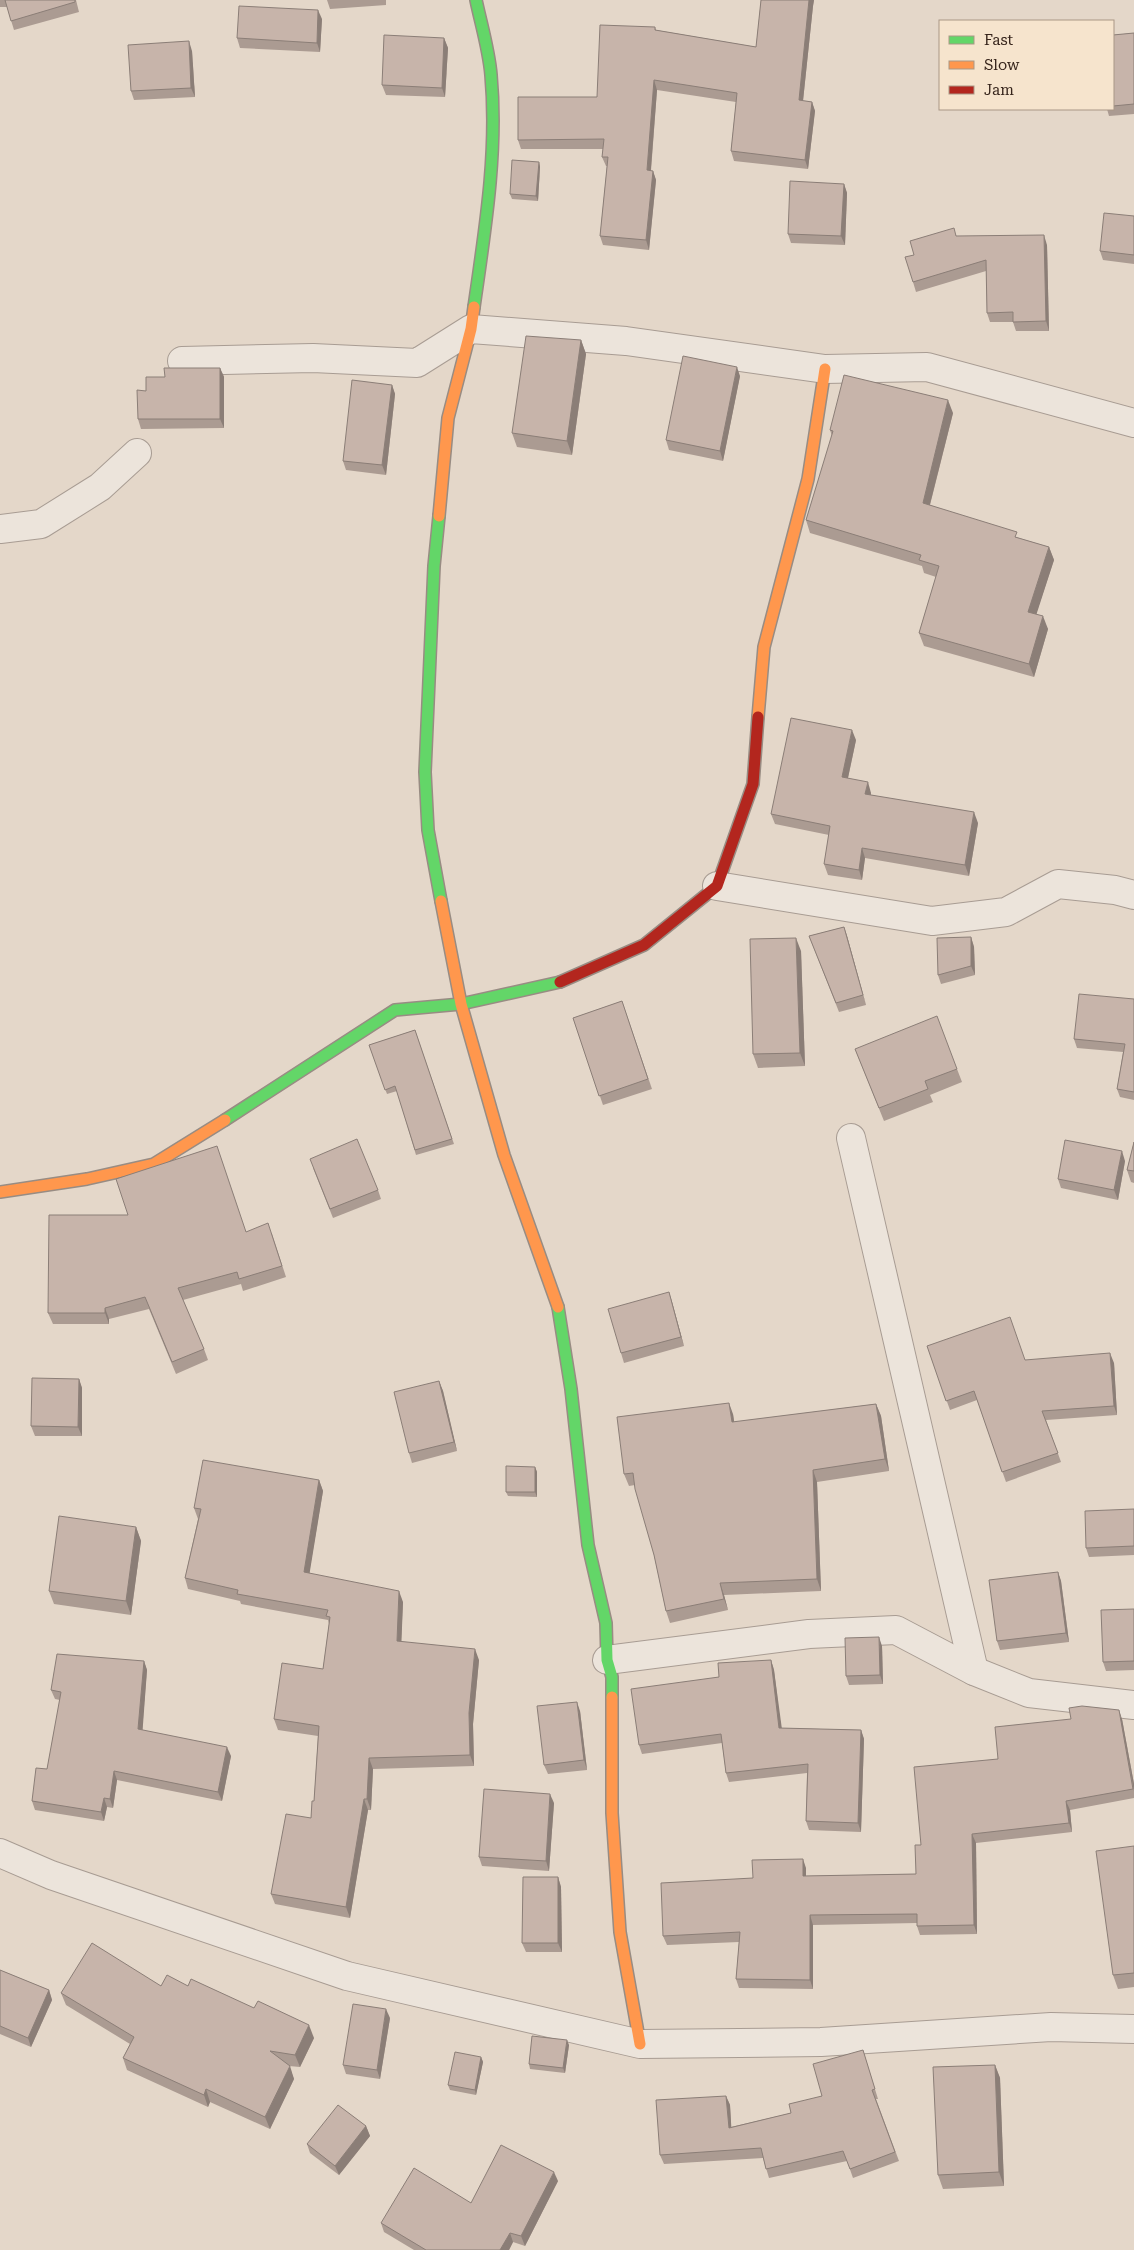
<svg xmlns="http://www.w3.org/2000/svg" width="1134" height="2250" font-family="'Roboto Serif',serif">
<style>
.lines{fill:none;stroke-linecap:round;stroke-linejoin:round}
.street-casing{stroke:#a89c93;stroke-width:30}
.fast-casing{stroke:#988c83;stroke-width:14}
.slow-casing{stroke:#988c83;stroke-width:14}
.jam-casing{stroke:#988c83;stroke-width:14}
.street{stroke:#ece4db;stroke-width:28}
.fast{stroke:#63d668;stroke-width:11}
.slow{stroke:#ff974d;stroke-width:11}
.jam{stroke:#b3261e;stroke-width:11}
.wall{fill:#ab9b92}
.shaded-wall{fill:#8b7e77}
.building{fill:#c7b4aa;stroke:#8b7e77}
</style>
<rect width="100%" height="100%" fill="#e4d7c9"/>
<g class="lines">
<defs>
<g id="street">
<polyline points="182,361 313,358 417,363 471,329 626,341 825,369 927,367 1134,423"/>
<polyline points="0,529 41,524 100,487 137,453"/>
<polyline points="717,886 932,921 1006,912 1058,884 1115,890 1134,895"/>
<polyline points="851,1138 974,1671"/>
<polyline points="607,1660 809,1634 896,1630 974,1671 1029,1693 1134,1705"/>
<polyline points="0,1853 51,1875 347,1976 640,2044 821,2042 1051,2027 1134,2029"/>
</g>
<g id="fast">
<path d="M 474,307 C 485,230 498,152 491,75 C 489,50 481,24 476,0"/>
<polyline points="439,516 434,566 425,772 428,830 441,901"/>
<polyline points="225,1120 395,1010 461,1004 560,982"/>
<polyline points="558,1307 571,1389 588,1545 606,1623 607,1660 612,1677 612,1697"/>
</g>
<g id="slow">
<polyline points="439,516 448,418 471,329 474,307"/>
<polyline points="758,717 764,647 808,479 825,369"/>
<polyline points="441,901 461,1004 504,1155 558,1307"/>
<polyline points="0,1192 87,1179 154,1164 225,1120"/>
<polyline points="612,1697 612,1813 620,1932 640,2044"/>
</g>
<polyline id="jam" points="560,982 644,945 717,886 753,784 758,717"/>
</defs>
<use href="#street" class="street-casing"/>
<use href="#fast" class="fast-casing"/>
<use href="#slow" class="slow-casing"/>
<use href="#jam" class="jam-casing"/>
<use href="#street" class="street"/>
<use href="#fast" class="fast"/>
<use href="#slow" class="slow"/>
<use href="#jam" class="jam"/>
</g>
<g class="wall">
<polygon points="0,0 76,0 79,12 14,30 7,7 0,7"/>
<polygon points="327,0 386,0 386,5 330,9"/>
<polygon points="761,0 814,0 813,6 803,101 812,102 815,111 808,169 734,161 731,151 736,102 657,90 651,171 653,171 656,180 649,250 603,245 600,236 607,166 606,166 602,157 603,149 521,149 518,140 597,97 655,27 656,30 756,47"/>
<polygon points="322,19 320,52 240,48 237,38"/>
<polygon points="1134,33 1134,114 1109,116 1107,109 1113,109 1113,35"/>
<polygon points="444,38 448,48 445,97 386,95 382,85"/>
<polygon points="192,51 195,97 134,100 131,91"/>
<polygon points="539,162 540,167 538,201 512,199 510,194"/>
<polygon points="844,184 847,193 845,245 791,243 788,234"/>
<polygon points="1134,216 1134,264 1103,260 1100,251"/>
<polygon points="956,236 1047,245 1049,331 1016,331 1013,322 990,322 987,313 986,271 916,292 913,282 914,255"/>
<polygon points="581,340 586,354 572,455 517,447 512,433"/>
<polygon points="220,368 224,377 224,428 141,429 138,419 146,391 165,377"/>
<polygon points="740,376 723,461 669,450 666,440"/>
<polygon points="392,385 395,394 386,475 346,470 343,461"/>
<polygon points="953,413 930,505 1019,538 1049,547 1054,560 1036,614 1048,629 1034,677 924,646 919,633 936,577 924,573 922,566 810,533 806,520 832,436 830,430"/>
<polygon points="856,740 848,778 871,793 871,795 978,823 969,876 865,858 862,880 828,875 824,864 829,835 775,824 771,814"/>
<polygon points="844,927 847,936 866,1005 839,1012 809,936"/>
<polygon points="971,937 974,947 975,975 941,984 938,975"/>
<polygon points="801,951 805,1066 758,1068 753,1054"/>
<polygon points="1134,999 1134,1100 1120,1097 1117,1089 1123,1052 1077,1048 1074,1039"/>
<polygon points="622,1001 652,1089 603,1105 573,1018"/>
<polygon points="415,1030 454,1144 416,1155 397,1091 387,1094 369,1045"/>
<polygon points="855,1049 957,1069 962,1082 930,1095 933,1102 884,1121"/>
<polygon points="1134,1142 1134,1183 1131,1182 1127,1170"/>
<polygon points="1125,1161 1118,1200 1061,1188 1058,1179"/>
<polygon points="313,1168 378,1190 381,1199 333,1218"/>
<polygon points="246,1232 272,1234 286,1277 243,1291 241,1284 183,1300 204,1349 208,1360 176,1374 149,1309 109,1319 109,1324 53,1324 48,1313"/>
<polygon points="669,1292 672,1302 684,1346 624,1363 621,1353"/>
<polygon points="927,1346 1025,1360 1114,1363 1117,1415 1046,1420 1061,1462 1006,1482 977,1400 950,1410"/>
<polygon points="79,1379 82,1388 82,1436 35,1436 31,1426"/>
<polygon points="439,1381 443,1391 457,1451 412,1463 409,1453"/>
<polygon points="876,1404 881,1416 889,1471 817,1482 821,1591 724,1595 728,1610 670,1623 666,1611 654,1555 635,1485 629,1486 624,1474 733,1414 734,1422"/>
<polygon points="535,1467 537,1472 537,1497 508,1496 506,1492"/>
<polygon points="319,1480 323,1491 309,1573 403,1602 401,1642 479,1660 473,1724 474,1766 373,1769 371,1810 368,1810 350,1918 275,1904 271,1894 311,1818 314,1801 318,1736 278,1730 274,1719 323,1669 329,1624 328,1620 241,1604 240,1601 188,1589 185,1578 198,1519 194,1508"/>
<polygon points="1134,1509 1134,1555 1089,1557 1086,1548"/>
<polygon points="136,1527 141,1541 131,1615 54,1604 49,1591"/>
<polygon points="1058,1572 1061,1581 1069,1642 1000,1650 997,1641"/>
<polygon points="1134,1609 1134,1670 1106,1671 1103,1662"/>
<polygon points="882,1646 883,1684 849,1685 846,1676"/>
<polygon points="771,1660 774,1670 781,1728 861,1730 864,1739 861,1832 809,1830 806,1821 807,1773 729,1782 726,1773 722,1743 642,1754 639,1745 719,1677"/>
<polygon points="144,1661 147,1670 142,1730 231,1756 222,1801 117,1780 113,1808 107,1807 104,1821 35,1810 32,1801 47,1769 60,1700 55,1699 51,1690"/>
<polygon points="580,1711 587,1770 548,1774 544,1765"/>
<polygon points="1122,1719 1134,1784 1134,1798 1070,1810 1072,1832 976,1843 977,1934 920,1935 917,1926 917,1923 813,1925 813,1989 739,1988 736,1979 739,1942 667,1945 663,1936 753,1878 806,1868 806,1876 916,1874 921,1845 998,1759"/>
<polygon points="554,1803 549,1871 482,1866 479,1857"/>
<polygon points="1134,1846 1134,1987 1118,1989 1113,1975"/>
<polygon points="558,1877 561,1887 562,1952 526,1952 522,1943"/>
<polygon points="0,1970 49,1990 52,2000 31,2047 0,2034"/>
<polygon points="161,1986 188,1986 314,2038 300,2067 289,2066 294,2079 270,2129 210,2102 208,2107 127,2070 123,2058 130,2044 66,2005 61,1993"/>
<polygon points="390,2018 380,2079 346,2074 343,2065"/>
<polygon points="569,2045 565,2073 530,2069 529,2064"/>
<polygon points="863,2050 878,2099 876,2099 899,2161 853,2178 847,2161 769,2178 763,2158 664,2164 660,2155 726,2096 730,2105 731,2127 791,2113 822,2096"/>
<polygon points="481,2057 483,2062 476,2095 450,2090 448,2085"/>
<polygon points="995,2065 1000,2078 1004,2186 943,2189 938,2175"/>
<polygon points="366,2126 370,2136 339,2175 310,2153 307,2144"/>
<polygon points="558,2181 525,2246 513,2242 509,2250 414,2250 384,2232 381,2223 471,2203"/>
</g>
<g class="shaded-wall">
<polygon points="809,0 814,0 813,6 802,110 799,100"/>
<polygon points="318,10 322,19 320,52 317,43"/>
<polygon points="444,38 448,48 445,97 442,88"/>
<polygon points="189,41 192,51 195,97 191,88"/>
<polygon points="654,80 657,90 650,180 647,170"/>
<polygon points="812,102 815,111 808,169 805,160"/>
<polygon points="539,162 540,167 538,201 536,196"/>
<polygon points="653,171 656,180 649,250 646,240"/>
<polygon points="844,184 847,193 845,245 841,236"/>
<polygon points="1044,235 1047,245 1049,331 1046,321"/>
<polygon points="581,340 586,354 572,455 567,441"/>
<polygon points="737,367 740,376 723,461 720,451"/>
<polygon points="220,368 224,377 224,428 220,419"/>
<polygon points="392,385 395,394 386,475 382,465"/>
<polygon points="948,400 953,413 927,516 923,503"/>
<polygon points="1049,547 1054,560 1033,625 1028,612"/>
<polygon points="1043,616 1048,629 1034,677 1029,664"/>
<polygon points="852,730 856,740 846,787 842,777"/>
<polygon points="868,782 871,793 869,805 865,794"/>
<polygon points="974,812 978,823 969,876 965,865"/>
<polygon points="862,848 865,858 862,880 859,870"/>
<polygon points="844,927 847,936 866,1005 863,995"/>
<polygon points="971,937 974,947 975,975 971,966"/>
<polygon points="796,938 801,951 805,1066 800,1053"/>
<polygon points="1122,1151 1125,1161 1118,1200 1114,1190"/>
<polygon points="669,1292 672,1302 684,1346 681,1337"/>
<polygon points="105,1308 109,1319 109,1324 105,1313"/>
<polygon points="1110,1353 1114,1363 1117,1415 1114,1406"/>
<polygon points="79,1379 82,1388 82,1436 78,1427"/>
<polygon points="439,1381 443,1391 457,1451 454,1442"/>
<polygon points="729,1403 733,1414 736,1434 732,1422"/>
<polygon points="876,1404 881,1416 889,1471 885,1459"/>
<polygon points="535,1467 537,1472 537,1497 535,1492"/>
<polygon points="813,1470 817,1482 821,1591 817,1579"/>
<polygon points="319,1480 323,1491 308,1583 304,1572"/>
<polygon points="136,1527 141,1541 131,1615 126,1601"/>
<polygon points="1058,1572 1061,1581 1069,1642 1066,1633"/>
<polygon points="720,1583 724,1595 728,1610 724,1599"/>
<polygon points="399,1591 403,1602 401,1652 397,1641"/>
<polygon points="879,1637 882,1646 883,1684 880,1675"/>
<polygon points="475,1649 479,1660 473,1724 474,1766 470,1755 469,1713"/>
<polygon points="771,1660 774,1670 783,1737 779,1728"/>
<polygon points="144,1661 147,1670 142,1738 138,1729"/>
<polygon points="577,1702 580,1711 587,1770 584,1760"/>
<polygon points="1119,1710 1122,1719 1134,1784 1134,1791"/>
<polygon points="861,1730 864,1739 861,1832 858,1823"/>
<polygon points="227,1747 231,1756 222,1801 218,1792"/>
<polygon points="369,1758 373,1769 371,1810 367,1799"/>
<polygon points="114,1771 117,1780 113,1808 110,1799"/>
<polygon points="550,1794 554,1803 549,1871 546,1861"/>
<polygon points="104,1798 107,1807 104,1821 101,1812"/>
<polygon points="364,1799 368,1810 350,1918 346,1907"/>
<polygon points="1066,1801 1070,1810 1072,1832 1069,1823"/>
<polygon points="972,1834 976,1843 977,1934 974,1925"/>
<polygon points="803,1859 806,1868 806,1885 803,1876"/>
<polygon points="558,1877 561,1887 562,1952 558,1943"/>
<polygon points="810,1915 813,1925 813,1989 810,1980"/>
<polygon points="49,1990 52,2000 31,2047 28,2038"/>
<polygon points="386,2009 390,2018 380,2079 377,2070"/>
<polygon points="309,2025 314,2038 300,2067 295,2055"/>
<polygon points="567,2040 569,2045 565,2073 563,2068"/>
<polygon points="481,2057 483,2062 476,2095 475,2090"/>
<polygon points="995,2065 1000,2078 1004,2186 999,2172"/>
<polygon points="290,2066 294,2079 270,2129 265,2117"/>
<polygon points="206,2089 210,2102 208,2107 204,2095"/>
<polygon points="726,2096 730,2105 732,2138 729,2128"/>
<polygon points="366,2126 370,2136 339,2175 335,2166"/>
<polygon points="554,2172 558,2181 525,2246 521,2236"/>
<polygon points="510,2233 513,2242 509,2250 500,2250"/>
</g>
<g class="building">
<polygon points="5,0 75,0 75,2 11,21"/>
<polygon points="761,0 809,0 799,100 812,102 805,160 731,151 737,93 654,80 647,170 653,171 646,240 600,236 608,157 602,157 604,139 518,140 518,97 597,97 600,25 655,27 655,30 756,47"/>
<polygon points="239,6 318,10 317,43 237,38"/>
<polygon points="1134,33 1134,104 1113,106 1113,35"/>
<polygon points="384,35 444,38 442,88 382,85"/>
<polygon points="189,41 191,88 131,91 128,45"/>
<polygon points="512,160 539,162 536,196 510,194"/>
<polygon points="790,181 844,184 841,236 788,234"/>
<polygon points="1104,213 1134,216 1134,255 1100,251"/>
<polygon points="954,228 956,236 1044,235 1046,321 1013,322 1013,312 987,313 986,260 913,282 905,257 914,255 910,241"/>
<polygon points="526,336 581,340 567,441 512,433"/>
<polygon points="683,356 737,367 720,451 666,440"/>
<polygon points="164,368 220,368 220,419 138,419 137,390 146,391 146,377 165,377"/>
<polygon points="844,375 948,400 923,503 1017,532 1015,537 1049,547 1028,612 1043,616 1029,664 919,633 939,566 919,560 921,555 806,520 833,431 830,430"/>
<polygon points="352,380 392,385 382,465 343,461"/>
<polygon points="791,718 852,730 842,777 868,782 865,794 974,812 965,865 862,848 859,870 824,864 830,826 771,814"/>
<polygon points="844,927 863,995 836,1003 809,936"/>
<polygon points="971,937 971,966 938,975 937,938"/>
<polygon points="796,938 800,1053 753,1054 750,939"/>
<polygon points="1079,994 1134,999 1134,1092 1117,1089 1125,1044 1074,1039"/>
<polygon points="622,1001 648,1079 599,1096 573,1018"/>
<polygon points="937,1016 957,1069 925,1081 928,1089 879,1108 855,1049"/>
<polygon points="415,1030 452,1139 415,1150 395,1086 385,1090 369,1045"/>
<polygon points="357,1139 378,1190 330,1209 310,1159"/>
<polygon points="1065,1140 1122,1151 1114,1190 1058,1179"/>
<polygon points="1134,1142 1134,1171 1127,1170"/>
<polygon points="217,1146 246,1232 268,1223 282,1266 239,1279 237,1272 178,1288 204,1349 172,1362 145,1297 105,1308 105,1313 48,1313 49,1215 128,1215 116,1179"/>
<polygon points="669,1292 681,1337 621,1353 608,1309"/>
<polygon points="1010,1317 1025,1360 1110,1353 1114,1406 1042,1411 1058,1453 1002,1472 974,1391 946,1401 927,1346"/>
<polygon points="32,1378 79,1379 78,1427 31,1426"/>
<polygon points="439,1381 454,1442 409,1453 394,1392"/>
<polygon points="729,1403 732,1422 876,1404 885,1459 813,1470 817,1579 720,1583 724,1599 666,1611 654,1555 635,1489 633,1473 624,1474 617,1417"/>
<polygon points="203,1460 319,1480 304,1572 399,1591 397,1641 475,1649 469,1713 470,1755 369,1758 367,1799 364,1799 346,1907 271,1894 286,1814 311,1818 312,1801 314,1801 319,1726 274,1719 282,1663 323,1669 330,1617 326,1616 328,1610 237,1594 238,1590 185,1578 201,1509 194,1508"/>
<polygon points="506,1466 535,1467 535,1492 506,1492"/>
<polygon points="1134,1509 1134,1546 1086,1548 1085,1511"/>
<polygon points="59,1516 136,1527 126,1601 49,1591"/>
<polygon points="1058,1572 1066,1633 997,1641 989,1580"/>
<polygon points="1134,1609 1134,1661 1103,1662 1101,1610"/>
<polygon points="879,1637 880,1675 846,1676 845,1638"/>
<polygon points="57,1654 144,1661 138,1729 227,1747 218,1792 114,1771 110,1799 104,1798 101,1812 32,1801 36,1768 47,1769 61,1692 51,1690"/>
<polygon points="771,1660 779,1728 861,1730 858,1823 806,1821 808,1764 726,1773 721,1734 639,1745 631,1689 719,1677 718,1663"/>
<polygon points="577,1702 584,1760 544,1765 537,1706"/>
<polygon points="1082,1706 1119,1710 1133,1789 1066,1801 1069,1823 972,1834 974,1925 917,1926 917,1914 810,1915 810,1980 736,1979 740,1932 663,1936 661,1883 753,1878 752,1860 803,1859 803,1876 916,1874 915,1845 921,1845 914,1767 998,1759 995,1727 1071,1719 1069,1708"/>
<polygon points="484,1789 550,1794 546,1861 479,1857"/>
<polygon points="1134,1846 1134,1973 1113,1975 1096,1851"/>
<polygon points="523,1877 558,1877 558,1943 522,1943"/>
<polygon points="92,1943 161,1986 167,1975 188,1986 191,1979 254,2008 258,2001 309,2025 295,2055 270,2051 290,2066 265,2117 206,2089 204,2095 123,2058 134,2037 61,1993"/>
<polygon points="0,1970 49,1990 28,2038 0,2026"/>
<polygon points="353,2004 386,2009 377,2070 343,2065"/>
<polygon points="532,2036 567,2040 563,2068 529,2064"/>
<polygon points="863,2050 875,2089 872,2090 895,2152 850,2169 843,2151 766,2169 761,2148 660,2155 656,2100 726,2096 729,2128 791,2113 789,2104 822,2096 813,2064"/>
<polygon points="455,2052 481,2057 475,2090 448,2085"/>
<polygon points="995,2065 999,2172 938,2175 933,2067"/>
<polygon points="338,2105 366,2126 335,2166 307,2144"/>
<polygon points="501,2145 554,2172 521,2236 510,2233 500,2250 426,2250 381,2223 414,2168 471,2203"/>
</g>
<rect x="939" y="20" width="175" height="90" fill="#f6e4cd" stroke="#a99786"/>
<rect x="949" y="36" width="25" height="8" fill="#63d668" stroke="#a99786"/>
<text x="984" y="45" font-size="15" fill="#36241b">Fast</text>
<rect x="949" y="61" width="25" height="8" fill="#ff974d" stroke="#a99786"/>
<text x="984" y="70" font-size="15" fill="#36241b">Slow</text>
<rect x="949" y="86" width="25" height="8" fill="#b3261e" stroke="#a99786"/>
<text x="984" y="95" font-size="15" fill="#36241b">Jam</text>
</svg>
